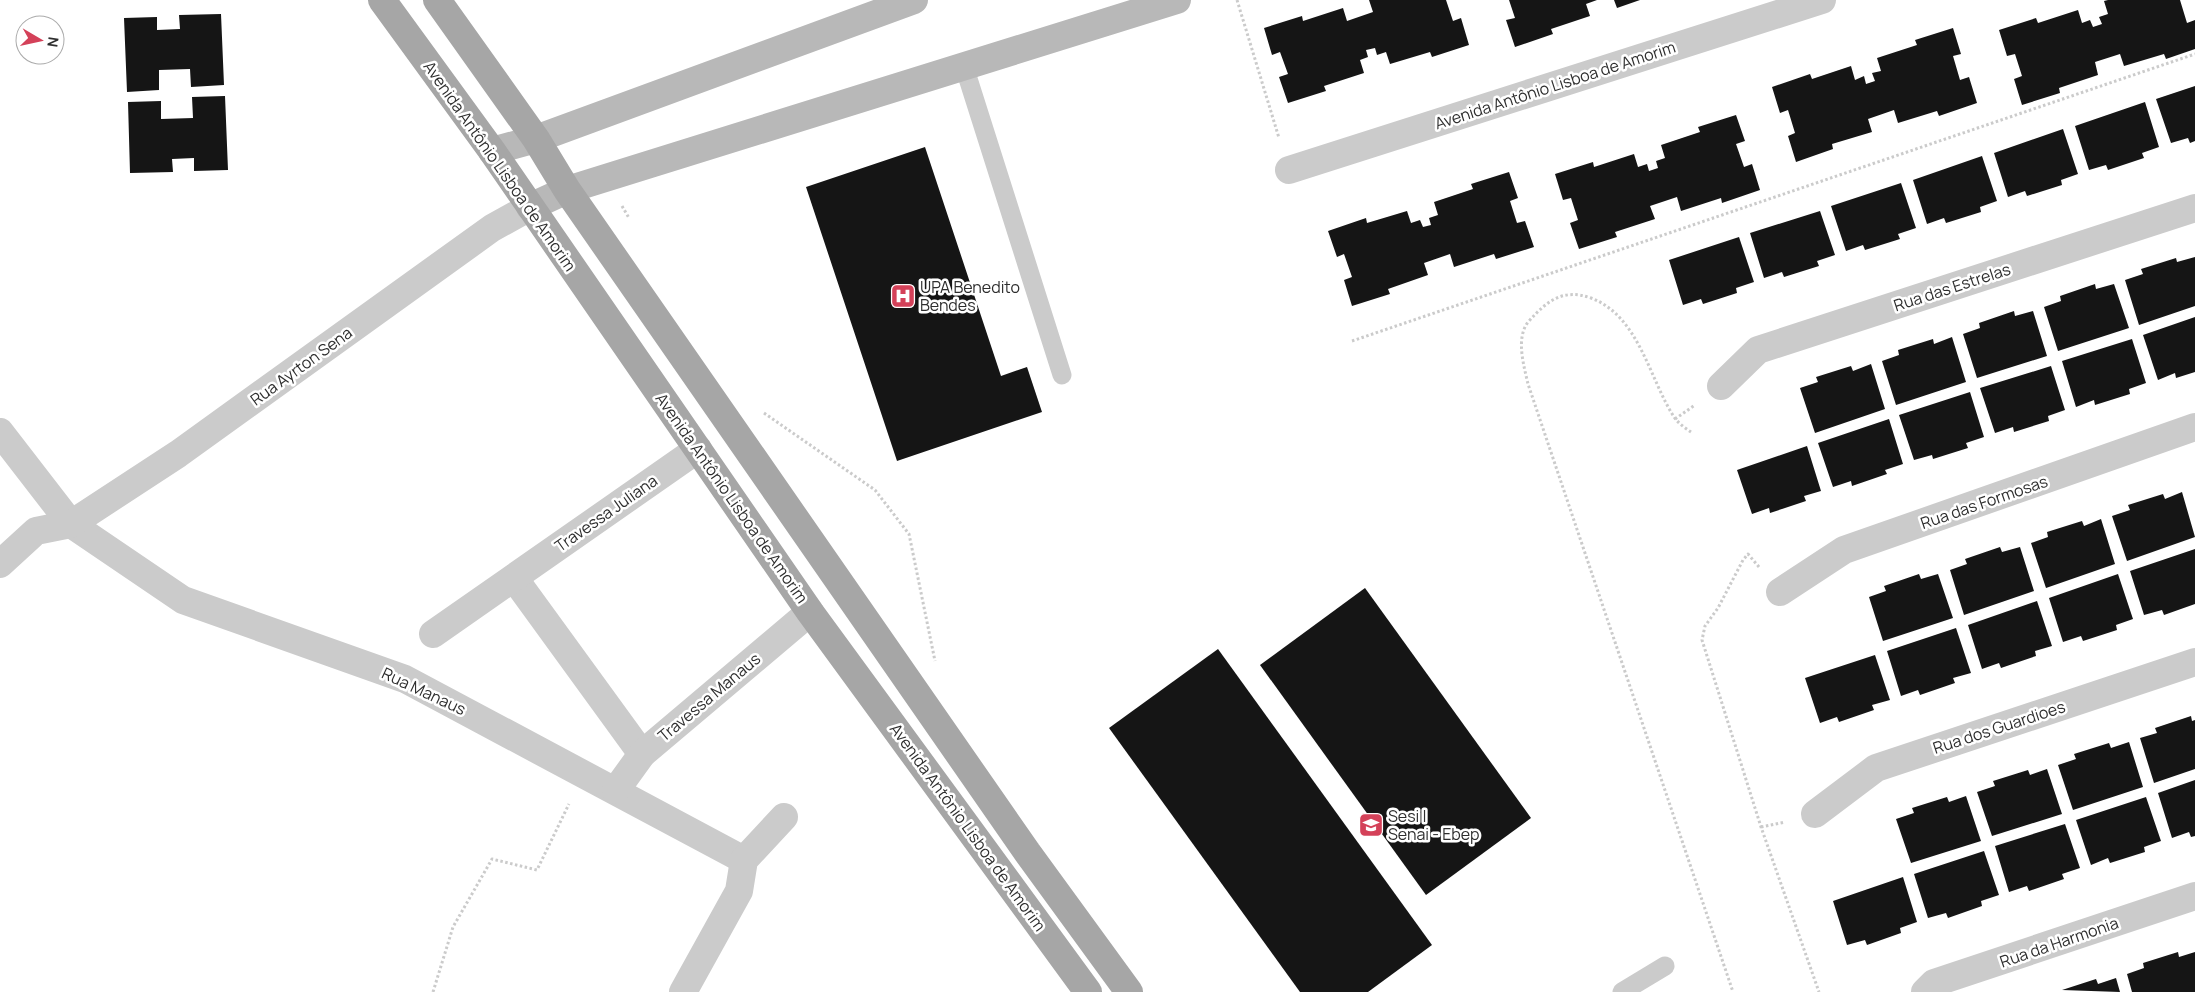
<svg xmlns="http://www.w3.org/2000/svg" width="2195" height="992" font-family="Manrope,sans-serif">
<style>
.building{fill:#151515}
.lines{fill:none;stroke-linecap:round;stroke-linejoin:round}
.path{stroke:#cbcbcb;stroke-width:3;stroke-dasharray:2.5 2.5;stroke-linecap:butt}
.lane{stroke:#cbcbcb;stroke-width:19}
.street{stroke:#cbcbcb;stroke-width:28}
.secondary{stroke:#b8b8b8;stroke-width:28}
.primary{stroke:#a6a6a6;stroke-width:28}
.labels{text-anchor:middle;stroke-width:5;stroke-linejoin:round;paint-order:stroke}
.street-label{font-size:16px;fill:#2e2e2e;stroke:#fff}
.poi-label{font-size:16px;fill:#2e2e2e;stroke:#fff;text-anchor:start}
</style>
<rect width="100%" height="100%" fill="#fff"/>
<g class="building">
<polygon points="1369,0 1446,0 1453,21 1461,18 1469,45 1432,57 1430,52 1390,64 1386,52 1377,55 1375,48 1366,50 1368,57 1360,60 1364,73 1324,86 1326,91 1288,103 1279,77 1288,74 1280,52 1272,55 1264,28 1302,16 1303,21 1343,8 1347,21 1373,12"/>
<polygon points="1509,0 1597,0 1586,4 1590,16 1551,29 1553,34 1515,47 1506,20 1515,18"/>
<polygon points="1614,0 1640,0 1617,8"/>
<polygon points="2108,0 2180,0 2187,23 2195,20 2195,49 2166,59 2164,54 2124,66 2120,54 2095,62 2098,75 2059,88 2060,93 2022,105 2014,79 2022,76 2015,54 2007,56 1999,30 2036,18 2038,23 2078,10 2082,23 2090,20 2093,27 2102,24 2099,17 2108,14 2104,1"/>
<polygon points="221,14 224,85 191,87 190,69 159,70 159,90 127,92 124,18 157,17 157,30 180,29 179,15"/>
<polygon points="1953,28 1961,54 1953,56 1960,80 1969,77 1977,103 1939,116 1937,111 1898,123 1894,110 1868,119 1872,132 1832,144 1833,149 1796,162 1788,136 1795,133 1788,110 1780,113 1772,87 1810,74 1812,79 1851,66 1855,80 1864,76 1866,84 1875,81 1872,73 1881,71 1877,58 1917,45 1915,40"/>
<polygon points="2195,86 2195,141 2190,143 2188,138 2171,143 2156,99"/>
<polygon points="225,96 228,170 194,171 194,158 172,159 173,172 130,173 128,102 161,101 161,119 193,118 192,97"/>
<polygon points="2145,102 2159,147 2142,153 2144,158 2108,170 2106,165 2089,170 2075,126"/>
<polygon points="1736,115 1745,141 1736,144 1744,167 1752,164 1760,190 1722,203 1721,198 1681,211 1677,197 1650,206 1655,219 1615,232 1617,237 1579,249 1570,223 1578,220 1571,198 1563,200 1555,174 1593,162 1594,167 1634,154 1638,167 1647,164 1649,171 1658,168 1656,161 1665,158 1661,145 1700,132 1698,127"/>
<polygon points="2063,129 2078,174 2061,180 2062,185 2027,196 2025,191 2008,197 1994,153"/>
<polygon points="925,147 1001,376 1027,367 1042,412 897,461 806,187"/>
<polygon points="1982,156 1997,201 1980,207 1981,212 1946,223 1944,218 1927,224 1913,180"/>
<polygon points="1509,172 1518,198 1510,201 1517,223 1525,221 1534,247 1496,259 1494,254 1454,267 1450,254 1424,263 1428,275 1388,289 1390,294 1352,306 1344,280 1352,277 1344,254 1337,257 1328,231 1366,218 1367,223 1407,211 1411,223 1420,220 1423,227 1431,225 1429,218 1438,215 1434,202 1473,189 1471,184"/>
<polygon points="1901,183 1916,228 1898,234 1900,239 1865,250 1863,245 1846,251 1831,206"/>
<polygon points="1820,211 1835,255 1817,261 1819,266 1784,277 1782,272 1764,278 1750,233"/>
<polygon points="1739,237 1754,282 1736,288 1737,293 1703,304 1701,299 1683,305 1669,260"/>
<polygon points="2195,257 2195,306 2139,325 2125,280 2143,274 2141,269 2176,258 2177,262"/>
<polygon points="2095,284 2096,289 2114,284 2129,328 2058,351 2044,307 2061,301 2060,296"/>
<polygon points="2014,311 2015,316 2033,311 2047,356 1977,378 1963,334 1980,328 1979,323"/>
<polygon points="2195,317 2195,372 2176,378 2175,373 2158,380 2143,335"/>
<polygon points="1952,337 1966,382 1896,405 1882,361 1899,355 1898,350 1933,339 1934,344"/>
<polygon points="2132,339 2146,383 2129,389 2130,394 2095,405 2094,400 2076,407 2062,361"/>
<polygon points="1871,364 1885,409 1815,433 1800,388 1818,382 1816,377 1851,366 1853,371"/>
<polygon points="2051,366 2065,410 2048,416 2049,421 2014,432 2013,427 1995,433 1980,388"/>
<polygon points="1970,392 1984,437 1966,443 1968,448 1933,459 1932,455 1914,460 1899,415"/>
<polygon points="1889,419 1903,464 1885,470 1887,474 1852,486 1851,481 1833,487 1818,443"/>
<polygon points="1807,446 1821,491 1804,496 1806,501 1770,513 1769,508 1752,514 1737,470"/>
<polygon points="2182,492 2195,537 2127,561 2112,516 2130,510 2128,505 2163,494 2165,499"/>
<polygon points="2101,519 2115,564 2046,588 2031,543 2048,537 2047,532 2082,521 2084,526"/>
<polygon points="2000,547 2002,552 2020,547 2034,591 1964,615 1950,570 1967,564 1965,559"/>
<polygon points="2195,549 2195,604 2164,615 2162,610 2144,615 2130,571"/>
<polygon points="1919,574 1921,579 1938,574 1953,618 1883,641 1869,597 1886,591 1884,586"/>
<polygon points="2118,574 2133,619 2116,625 2117,630 2083,641 2081,636 2063,642 2049,598"/>
<polygon points="1365,588 1531,818 1426,895 1260,665"/>
<polygon points="2037,601 2052,646 2035,651 2036,656 2001,668 1999,663 1982,669 1968,625"/>
<polygon points="1956,628 1971,673 1953,678 1955,683 1920,695 1918,690 1901,696 1887,651"/>
<polygon points="1218,649 1432,945 1368,992 1300,992 1109,728"/>
<polygon points="1875,655 1890,700 1872,705 1874,710 1839,722 1837,717 1820,723 1805,678"/>
<polygon points="2191,716 2192,721 2195,720 2195,769 2154,783 2140,738 2157,733 2155,728"/>
<polygon points="2129,742 2143,787 2073,810 2058,765 2076,759 2074,754 2109,743 2111,748"/>
<polygon points="2047,769 2062,814 1992,836 1977,792 1995,786 1993,781 2028,770 2030,775"/>
<polygon points="2195,780 2195,836 2191,837 2189,832 2172,838 2158,793"/>
<polygon points="1966,796 1981,841 1911,863 1896,819 1914,813 1912,808 1947,797 1949,802"/>
<polygon points="2146,797 2161,841 2144,847 2145,852 2110,863 2108,858 2091,865 2076,820"/>
<polygon points="2065,824 2080,868 2062,874 2064,879 2029,891 2027,886 2009,892 1995,846"/>
<polygon points="1984,851 1999,895 1981,901 1982,906 1948,918 1946,913 1928,918 1914,874"/>
<polygon points="1903,877 1917,922 1900,928 1901,933 1867,945 1865,940 1847,945 1833,901"/>
<polygon points="2178,952 2179,957 2195,952 2195,992 2132,992 2127,974 2144,968 2143,963"/>
<polygon points="2116,978 2120,992 2062,990 2096,979 2098,984"/>
</g>
<g class="lines">
<g class="path">
<polyline points="1237,0 1279,138"/>
<polyline points="622,206 629,218"/>
<polyline points="1352,341 2195,54"/>
<polyline points="764,413 875,490 909,534 935,661"/>
<polyline points="1675,419 1695,405"/>
<path d="M 1691,432 C 1685,428 1678,423 1674,417 C 1649,378 1639,316 1591,298 C 1563,288 1547,301 1529,321 C 1515,337 1524,366 1528,384 L 1733,992"/>
<polyline points="1759,567 1748,554 1743,560 1718,608 1705,626 1702,640 1761,827 1819,992"/>
<polyline points="1761,827 1785,822"/>
<polyline points="433,992 453,927 492,859 537,870 569,804"/>
</g>
<g class="lane">
<polyline points="964,66 1062,375"/>
<polyline points="1622,992 1665,966"/>
</g>
<g class="street">
<polyline points="1289,170 1822,0"/>
<polyline points="1721,386 1758,350 2195,208"/>
<polyline points="0,432 71,524 183,600 405,679 744,860"/>
<polyline points="0,564 36,531 71,524 178,454 492,228 530,207"/>
<polyline points="514,578 642,754"/>
<polyline points="1780,592 1844,550 2195,427"/>
<polyline points="433,634 698,449"/>
<polyline points="616,790 642,754 810,612"/>
<polyline points="1815,814 1876,768 2195,662"/>
<polyline points="683,992 739,891 744,860 784,817"/>
<polyline points="1925,992 1934,983 2195,896"/>
</g>
<g class="secondary">
<polyline points="492,151 536,139 914,0"/>
<polyline points="530,207 567,190 1177,0"/>
</g>
<g class="primary">
<polyline points="382,0 492,151 810,612 1088,992"/>
<polyline points="437,0 536,139 567,190 1027,852 1129,992"/>
</g>
</g>
<defs>
<symbol id="hospital-square" viewBox="-11 -11 22 22"><rect x="-9" y="-9" width="18" height="18" rx="4" fill="#d44159" stroke="#fff"/><path d="M-5-5h3v3.5h4V-5h3V5h-3V1.5h-4V5h-3Z" fill="#fff"/></symbol>
<symbol id="school-square" viewBox="-11 -11 22 22"><rect x="-9" y="-9" width="18" height="18" rx="4" fill="#d44159" stroke="#fff"/><path d="M0-5L7-2L0 1L-7-2ZM-4 1L0 2.5L4 1V4Q0 6-4 4Z" fill="#fff"/></symbol>
</defs>
<g fill-rule="evenodd">
<use href="#hospital-square" x="889" y="282" width="28" height="28"/>
<use href="#school-square" x="1357" y="811" width="28" height="28"/>
</g>
<g class="labels">
<g class="street-label">
<text transform="translate(1555 85) rotate(-18)" y="6">Avenida Antônio Lisboa de Amorim</text>
<text transform="translate(500 166) rotate(55)" y="6">Avenida Antônio Lisboa de Amorim</text>
<text transform="translate(1952 287) rotate(-18)" y="6">Rua das Estrelas</text>
<text transform="translate(301 366) rotate(-36)" y="6">Rua Ayrton Sena</text>
<text transform="translate(732 498) rotate(55)" y="6">Avenida Antônio Lisboa de Amorim</text>
<text transform="translate(1984 502) rotate(-19)" y="6">Rua das Formosas</text>
<text transform="translate(606 513) rotate(-35)" y="6">Travessa Juliana</text>
<text transform="translate(424 691) rotate(25)" y="6">Rua Manaus</text>
<text transform="translate(709 697) rotate(-40)" y="6">Travessa Manaus</text>
<text transform="translate(1999 727) rotate(-18)" y="6">Rua dos Guardioes</text>
<text transform="translate(968 827) rotate(54)" y="6">Avenida Antônio Lisboa de Amorim</text>
<text transform="translate(2059 942) rotate(-19)" y="6">Rua da Harmonia</text>
</g>
<g class="poi-label">
<text x="920" y="293">UPA Benedito<tspan x="920" dy="18">Bendes</tspan></text>
<text x="1388" y="822">Sesi |<tspan x="1388" dy="18">Senai - Ebep</tspan></text>
</g>
</g>
<g transform="translate(40 40) rotate(99)"><circle r="24" fill="#ffffff" stroke="#ababab"/>
<path d="M0-4L9 19L0 12L-9 19Z" fill="#d44159"/>
<text y="-8" font-size="14" font-weight="bold" text-anchor="middle" fill="#2e2e2e">N</text>
</g>
</svg>
